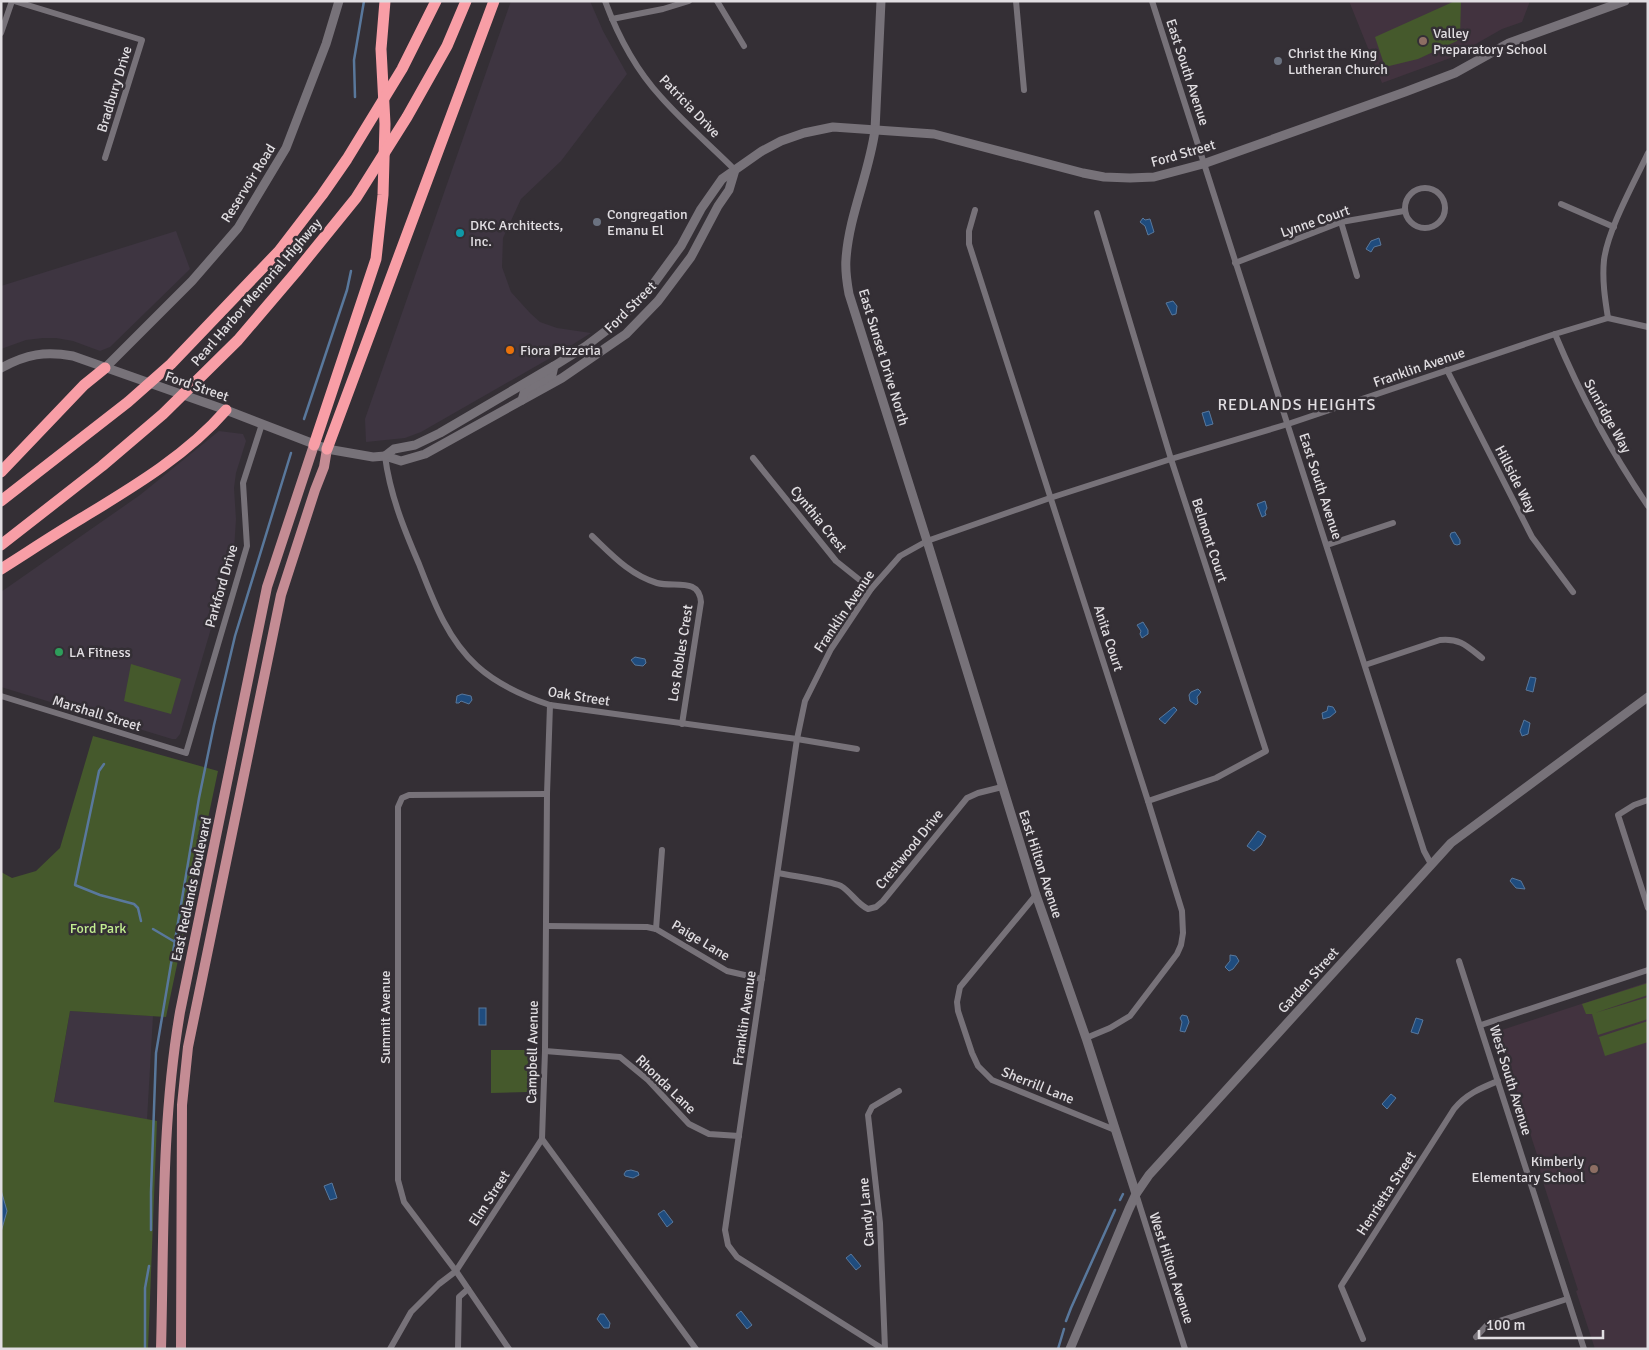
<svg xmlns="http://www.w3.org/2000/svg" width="1649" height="1350" font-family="Signika,sans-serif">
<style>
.built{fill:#3e3541}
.education{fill:#42333f}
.green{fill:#45592c}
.water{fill:#1f4c7e;stroke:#59789c}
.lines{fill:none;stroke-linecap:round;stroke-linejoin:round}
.stream{stroke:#59789c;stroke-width:2.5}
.street{stroke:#777279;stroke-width:6}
.secondary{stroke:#777279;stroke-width:9}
.primary{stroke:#c48c94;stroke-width:10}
.highway{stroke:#f89ea6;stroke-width:11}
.education-dot{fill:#8d6e63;stroke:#342f35;stroke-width:2}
.worship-dot{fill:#6b7280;stroke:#342f35;stroke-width:2}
.culture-dot{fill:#0f9aa8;stroke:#342f35;stroke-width:2}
.food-dot{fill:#e8710a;stroke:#342f35;stroke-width:2}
.leisure-dot{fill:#2e9e5b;stroke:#342f35;stroke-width:2}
.labels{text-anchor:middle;stroke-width:5;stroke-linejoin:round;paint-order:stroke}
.poi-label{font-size:14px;fill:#e1dee2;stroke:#342f35;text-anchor:start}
.street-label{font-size:14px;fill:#e1dee2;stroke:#342f35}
.park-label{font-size:14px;fill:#c2ed90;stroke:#342f35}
.quarter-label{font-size:16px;letter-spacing:1px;fill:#e1dee2;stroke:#342f35}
</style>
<rect width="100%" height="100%" fill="#342f35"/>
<g class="built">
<polygon points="511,1 590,1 603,31 627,74 561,161 521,199 503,238 502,267 511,292 530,313 540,322 557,328 591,333 559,353 421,432 405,438 366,442 365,419"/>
<polygon points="176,231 190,269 110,347 100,351 73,341 56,338 43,338 26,340 1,349 1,286"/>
<polygon points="219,431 243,434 246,441 236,473 234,488 236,519 234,550 180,734 176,739 172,739 1,687 1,592 140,495"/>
<polygon points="70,1011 153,1016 147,1120 54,1103"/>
</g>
<g class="education">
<polygon points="1349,1 1530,1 1522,22 1502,29 1453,57 1382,83"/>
<polygon points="1648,982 1648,1349 1595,1349 1576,1291 1578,1290 1541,1176 1539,1161 1498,1033 1502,1030"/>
</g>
<g class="green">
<polygon points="1455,1 1461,1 1460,36 1457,41 1418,59 1385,67 1375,37"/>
<polygon points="131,664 181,679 171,714 124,701"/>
<polygon points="93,736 218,771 166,1017 70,1011 54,1102 157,1121 148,1349 1,1349 1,872 12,878 36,871 60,848"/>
<polygon points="1648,983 1648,995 1595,1013 1648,997 1648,1019 1598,1035 1592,1014 1586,1014 1582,1004"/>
<polygon points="1648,1021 1648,1042 1605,1056 1599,1037"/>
<polygon points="491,1050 536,1050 536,1102 529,1102 528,1092 491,1093"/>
</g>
<g class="water">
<polygon points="1143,218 1145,220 1150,219 1154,232 1148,235 1145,226 1140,222"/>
<polygon points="1379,238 1381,245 1374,247 1371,252 1366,249 1371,241"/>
<polygon points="1173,301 1177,306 1176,314 1172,315 1166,303"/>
<polygon points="1209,411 1213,424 1206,426 1202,413"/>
<polygon points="1265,501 1267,508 1265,512 1266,515 1262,517 1257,504"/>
<polygon points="1455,532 1460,540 1460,544 1457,545 1454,544 1450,536 1451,533"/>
<polygon points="1143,622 1148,630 1148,634 1142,638 1140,634 1141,631 1137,625"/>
<polygon points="635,657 645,659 646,663 643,666 635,665 631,660"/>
<polygon points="1530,677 1536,678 1533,692 1526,690"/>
<polygon points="1198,689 1201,692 1197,697 1198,703 1196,705 1190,701 1189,695 1191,692"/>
<polygon points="462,694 471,696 472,700 469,704 461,701 459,703 456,703 457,696"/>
<polygon points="1328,706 1333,707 1336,712 1330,717 1323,719 1322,713 1327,711"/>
<polygon points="1174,707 1177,710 1165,724 1159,719"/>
<polygon points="1524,720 1530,723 1528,734 1522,736 1520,731"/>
<polygon points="1258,831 1266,836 1261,845 1254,851 1247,846"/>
<polygon points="1512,878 1521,881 1525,889 1516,888 1510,881"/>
<polygon points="1230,955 1236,956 1239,961 1233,969 1229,971 1225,967 1230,961"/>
<rect x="479" y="1008" width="7" height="17"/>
<polygon points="1182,1015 1187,1016 1189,1022 1185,1032 1180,1031 1182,1022 1180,1018"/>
<polygon points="1416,1018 1423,1020 1418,1034 1411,1032"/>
<polygon points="1391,1094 1396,1098 1387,1109 1382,1104"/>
<polygon points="631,1170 638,1172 639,1175 633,1178 625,1176 624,1174 626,1171"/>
<polygon points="332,1183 337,1198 330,1200 324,1186"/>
<polygon points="1,1190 7,1211 1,1232"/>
<polygon points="664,1210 673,1222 667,1227 658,1214"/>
<polygon points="851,1254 861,1266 856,1270 846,1258"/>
<polygon points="741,1311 752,1325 747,1329 736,1315"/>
<polygon points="600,1314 604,1314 610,1323 609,1328 604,1328 597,1319"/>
</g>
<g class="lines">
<g class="stream">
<polyline points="355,97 354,60 364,1"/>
<polyline points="304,419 347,290 351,271"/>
<polyline points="104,764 99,771 75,885 100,895 134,904 138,908 141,921"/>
<polyline points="153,929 175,942"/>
<polyline points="1120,1200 1123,1194"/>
<polyline points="151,1230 151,1192 156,1053 199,798 214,725 235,636 291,453"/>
<polyline points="1066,1321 1071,1308 1115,1210"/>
<polyline points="145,1349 145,1288 149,1266"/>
<polyline points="1058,1349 1064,1329"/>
</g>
<g class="street">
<polyline points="14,1 142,40 105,158"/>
<path d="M 605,1 C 618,36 636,70 661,97 C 684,123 711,146 735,170"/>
<polyline points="717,1 744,46"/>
<polyline points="1016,1 1024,90"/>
<polyline points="1152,1 1424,851 1431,864"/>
<polyline points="612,19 663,9 689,1"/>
<polyline points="1,33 12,1"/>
<circle cx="1425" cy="208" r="20"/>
<polyline points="1561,204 1614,227"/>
<polyline points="975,210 969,231 969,244 1148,801 1182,911 1183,933 1181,945 1177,954 1168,966 1130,1016 1110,1028 1086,1038"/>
<polyline points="1097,213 1171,459 1266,751 1216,778 1148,801"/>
<polyline points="1341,222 1357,276"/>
<polyline points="1235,263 1341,222 1404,211"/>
<path d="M 1608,318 C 1605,299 1602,280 1604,260 C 1608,229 1634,183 1648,153"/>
<path d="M 1555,334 C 1580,394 1611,452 1648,506"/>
<polyline points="1447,370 1532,537 1573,592"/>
<path d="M 385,456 C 390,495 404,529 419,564 C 433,600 447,639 477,666 C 498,685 523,696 550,705 L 797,739 L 857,749"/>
<polyline points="753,458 836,561 871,589"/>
<path d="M 592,536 C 612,555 630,575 657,583 C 674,588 699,577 701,602 L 682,724"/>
<polyline points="1327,545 1393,523"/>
<path d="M 1365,665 L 1440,640 C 1460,638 1467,646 1482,658"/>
<polyline points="1,696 186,753 247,546 243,483 262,424"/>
<polyline points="550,705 547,794 545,1051 542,1139 696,1349"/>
<polyline points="1648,800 1634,805 1618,815 1648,908"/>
<path d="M 778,873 C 792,876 830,881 841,886 C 851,892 857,904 868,909 L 876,907 L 883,901 L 967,798 L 978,793 L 1002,787"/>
<polyline points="1036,895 960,987 957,1002 958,1011 972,1053 978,1066 992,1080 1115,1130"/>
<polyline points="546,926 647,927 656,929 727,971 762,979"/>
<polyline points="656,929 662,850"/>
<polyline points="1459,961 1584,1349"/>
<polyline points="1481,1025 1648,970"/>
<polyline points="545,1051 620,1057 648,1080 689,1124 709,1134 739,1136"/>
<polyline points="1136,1194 1185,1349"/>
<polyline points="1476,1337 1487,1325 1567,1299"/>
<path d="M 1363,1339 L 1341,1286 L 1454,1109 C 1466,1094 1481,1088 1498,1081"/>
<polyline points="390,1349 411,1312 439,1284 456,1271 542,1139"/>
<polyline points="458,1349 459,1297 468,1289"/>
<polyline points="509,1349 456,1271 404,1202 398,1180 398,807 402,798 409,795 547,794"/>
<polyline points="883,1349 737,1257 728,1245 725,1230 797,739 805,701 831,649 871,589 900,556 927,541 1050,498 1171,459 1288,424 1555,334 1608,318 1648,327"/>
<polyline points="885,1349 880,1223 868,1115 872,1107 899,1091"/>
</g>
<g class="secondary">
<path d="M 881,1 L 875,130 C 869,174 849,215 846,259 C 845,271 847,283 849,294 L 927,541 L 1036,895 L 1086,1038 L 1136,1194"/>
<path d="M 1,368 C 27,354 45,351 73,356 L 226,410 L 327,449 L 373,457 L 385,456 L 401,461 L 425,454 L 562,378 L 626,334 L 658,301 L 691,257 L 718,206 L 729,190 L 735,170"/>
<polyline points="105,368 192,281 238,228 286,148 326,44 339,1"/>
<polyline points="522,400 525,390 552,375 554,366"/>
<polyline points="385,456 394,449 415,445 440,433 554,366 586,346 615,324 649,290 681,246 701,209 722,179 762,151 781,141 804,133 833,127 934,134 1083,173 1104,177 1130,178 1154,177 1203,164 1405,92 1455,73 1509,43 1625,1"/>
<polyline points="1070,1349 1129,1209 1136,1194 1149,1175 1451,843 1648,697"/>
</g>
<g class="primary">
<path d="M 161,1349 C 164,1237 161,1123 180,1012 L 267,587 L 314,445"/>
<polyline points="181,1349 182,1105 188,1047 281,595 315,490 324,467 327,449"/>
</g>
<g class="highway">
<polyline points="314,445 376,259 383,195 385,124 381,49 385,1"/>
<polyline points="327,449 494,1"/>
<polyline points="1,472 84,385 105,368"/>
<polyline points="1,501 128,402 171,364 279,251 322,195 347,159 402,69 436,1"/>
<polyline points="1,545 102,466 163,414 238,340 296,272 356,198 407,117 447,46 466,1"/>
<path d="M 1,569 C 28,552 55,534 82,518 C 133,487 187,455 226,410"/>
</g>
</g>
<g class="education-dot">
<circle cx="1423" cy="41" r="5"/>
<circle cx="1594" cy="1169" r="5"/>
</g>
<g class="worship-dot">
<circle cx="1278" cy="61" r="5"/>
<circle cx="597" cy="222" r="5"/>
</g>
<circle class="culture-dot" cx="460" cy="233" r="5"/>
<circle class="food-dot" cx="510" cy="350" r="5"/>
<circle class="leisure-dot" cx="59" cy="652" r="5"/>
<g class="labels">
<g class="poi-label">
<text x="1433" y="38">Valley<tspan x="1433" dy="16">Preparatory School</tspan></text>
<text x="1288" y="58">Christ the King<tspan x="1288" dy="16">Lutheran Church</tspan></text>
<text x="607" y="219">Congregation<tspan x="607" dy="16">Emanu El</tspan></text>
<text x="470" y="230">DKC Architects,<tspan x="470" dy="16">Inc.</tspan></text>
<text x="520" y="355">Fiora Pizzeria</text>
<text x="69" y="657">LA Fitness</text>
<text x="1584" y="1166" text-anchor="end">Kimberly<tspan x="1584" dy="16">Elementary School</tspan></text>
</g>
<g class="street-label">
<text transform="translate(1188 72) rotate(72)" y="5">East South Avenue</text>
<text transform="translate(114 89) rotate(-73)" y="5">Bradbury Drive</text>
<text transform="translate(690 106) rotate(46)" y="5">Patricia Drive</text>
<text transform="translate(1183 153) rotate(-16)" y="5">Ford Street</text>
<text transform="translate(248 183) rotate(-58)" y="5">Reservoir Road</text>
<text transform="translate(1315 221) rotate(-19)" y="5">Lynne Court</text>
<text transform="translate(256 292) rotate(-49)" y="5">Pearl Harbor Memorial Highway</text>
<text transform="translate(630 307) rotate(-45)" y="5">Ford Street</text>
<text transform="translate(884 357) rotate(73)" y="5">East Sunset Drive North</text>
<text transform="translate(1419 367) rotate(-19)" y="5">Franklin Avenue</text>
<text transform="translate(197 386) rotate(19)" y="5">Ford Street</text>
<text transform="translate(1608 416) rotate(61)" y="5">Sunridge Way</text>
<text transform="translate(1516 479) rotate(63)" y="5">Hillside Way</text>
<text transform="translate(1321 486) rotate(72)" y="5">East South Avenue</text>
<text transform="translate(819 519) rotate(51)" y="5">Cynthia Crest</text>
<text transform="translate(1210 540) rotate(72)" y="5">Belmont Court</text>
<text transform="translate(221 586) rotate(-74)" y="5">Parkford Drive</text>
<text transform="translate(844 611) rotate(-56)" y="5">Franklin Avenue</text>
<text transform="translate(1109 638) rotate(72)" y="5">Anita Court</text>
<text transform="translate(680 653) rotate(-81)" y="5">Los Robles Crest</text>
<text transform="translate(579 696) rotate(9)" y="5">Oak Street</text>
<text transform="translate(97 713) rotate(17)" y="5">Marshall Street</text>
<text transform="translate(909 849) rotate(-51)" y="5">Crestwood Drive</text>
<text transform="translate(1041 864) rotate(72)" y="5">East Hilton Avenue</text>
<text transform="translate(191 889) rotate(-78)" y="5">East Redlands Boulevard</text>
<text transform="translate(701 940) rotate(31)" y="5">Paige Lane</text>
<text transform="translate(1308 980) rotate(-48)" y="5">Garden Street</text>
<text transform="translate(385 1017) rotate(-90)" y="5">Summit Avenue</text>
<text transform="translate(744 1018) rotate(-82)" y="5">Franklin Avenue</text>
<text transform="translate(532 1052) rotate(-89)" y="5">Campbell Avenue</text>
<text transform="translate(1511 1080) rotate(73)" y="5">West South Avenue</text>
<text transform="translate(666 1084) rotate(44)" y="5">Rhonda Lane</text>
<text transform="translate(1038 1085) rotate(22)" y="5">Sherrill Lane</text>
<text transform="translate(1386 1193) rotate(-57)" y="5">Henrietta Street</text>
<text transform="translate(489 1198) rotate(-57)" y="5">Elm Street</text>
<text transform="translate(866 1212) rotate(-95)" y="5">Candy Lane</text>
<text transform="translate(1172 1268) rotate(72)" y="5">West Hilton Avenue</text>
</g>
<g class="park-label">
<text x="98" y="933">Ford Park</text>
</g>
<g class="quarter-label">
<text x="1297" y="410">REDLANDS HEIGHTS</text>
</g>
</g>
<rect width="1649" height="1350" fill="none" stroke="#e1dee2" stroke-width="5"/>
<path d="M1479 1330v8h124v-8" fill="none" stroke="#e1dee2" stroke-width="2.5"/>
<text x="1486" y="1330" font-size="15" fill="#e1dee2" stroke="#342f35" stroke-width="4" paint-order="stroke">100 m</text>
</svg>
